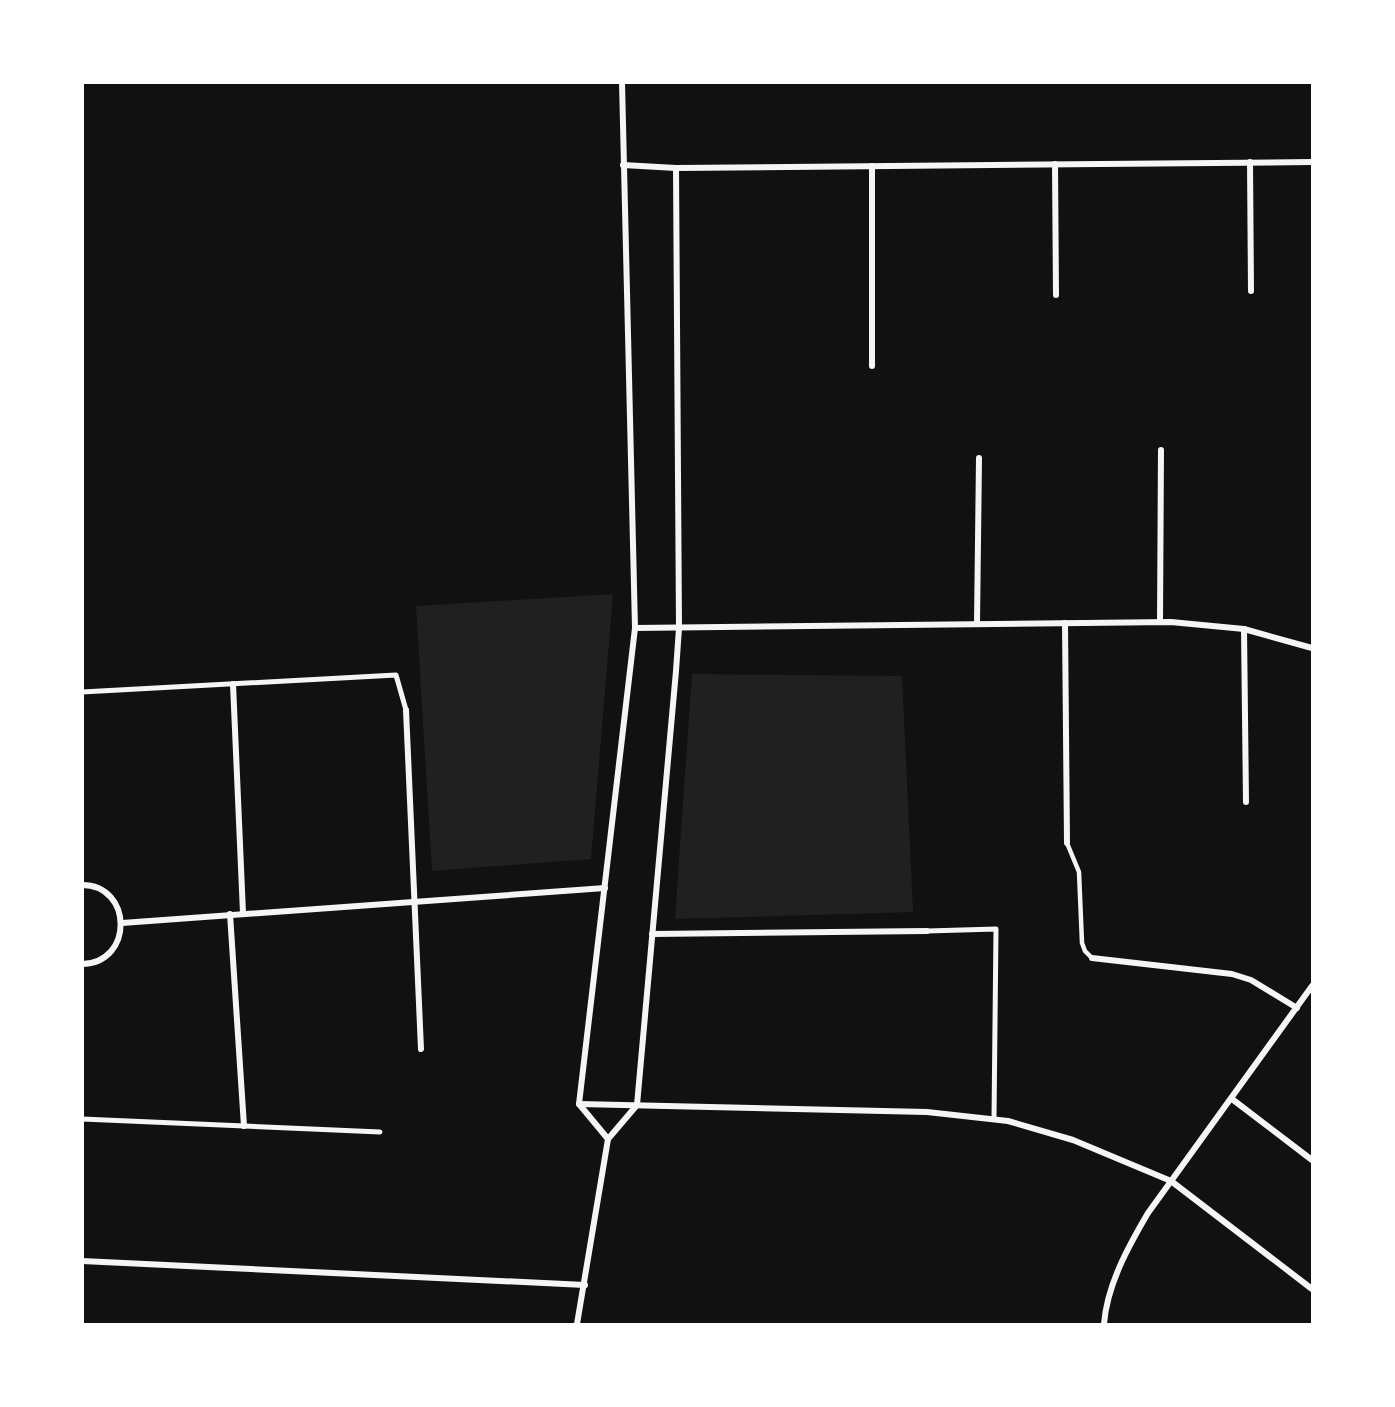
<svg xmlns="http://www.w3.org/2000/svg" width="1395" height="1407" font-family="'Asap Condensed',sans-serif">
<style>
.green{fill:#202020}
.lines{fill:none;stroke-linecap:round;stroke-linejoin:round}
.service{stroke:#f5f5f5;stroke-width:4.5}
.pedestrian{stroke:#f5f5f5;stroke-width:5}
.minor{stroke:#f5f5f5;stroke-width:6}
</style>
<rect width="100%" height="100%" fill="#111"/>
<g class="green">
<polygon points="613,594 591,859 432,871 416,606"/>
<polygon points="692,674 902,676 913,912 675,919"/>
</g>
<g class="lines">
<polyline class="service" points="1067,843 1079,872 1082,943 1085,951 1092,958"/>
<g class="pedestrian">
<polyline points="82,692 396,675 406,710"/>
<polyline points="927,931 996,929 994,1119"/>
<polyline points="82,1119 380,1132"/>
</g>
<g class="minor">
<polyline points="1250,162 1251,291"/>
<polyline points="1055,164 1056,295"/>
<polyline points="623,165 676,168 1312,162"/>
<polyline points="872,366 872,166"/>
<polyline points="1160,622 1161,450"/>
<polyline points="1065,623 1067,843"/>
<polyline points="977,624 979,458"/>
<polyline points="635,628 1171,622 1244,629 1312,648"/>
<polyline points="1244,629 1246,802"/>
<polyline points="233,684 243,913"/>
<polyline points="406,710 421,1049"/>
<path d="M 82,885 C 133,885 134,963 82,964"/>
<polyline points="230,914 244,1126"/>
<polyline points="122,923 605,888"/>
<polyline points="652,934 927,931"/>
<polyline points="1092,958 1232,974 1251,980 1297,1008"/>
<polyline points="1232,1099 1312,1160"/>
<polyline points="579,1104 927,1112 1008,1121 1073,1140 1171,1181 1312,1289"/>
<polyline points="608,1139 579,1104 635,628 622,82"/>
<polyline points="82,1261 585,1285"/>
<polyline points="577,1324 608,1139 637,1105 676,671 679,628 676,168"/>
<path d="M 1104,1324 C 1107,1285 1128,1247 1148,1213 L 1312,986"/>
</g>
</g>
<rect width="1395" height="1407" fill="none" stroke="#ffffff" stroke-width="168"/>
</svg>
